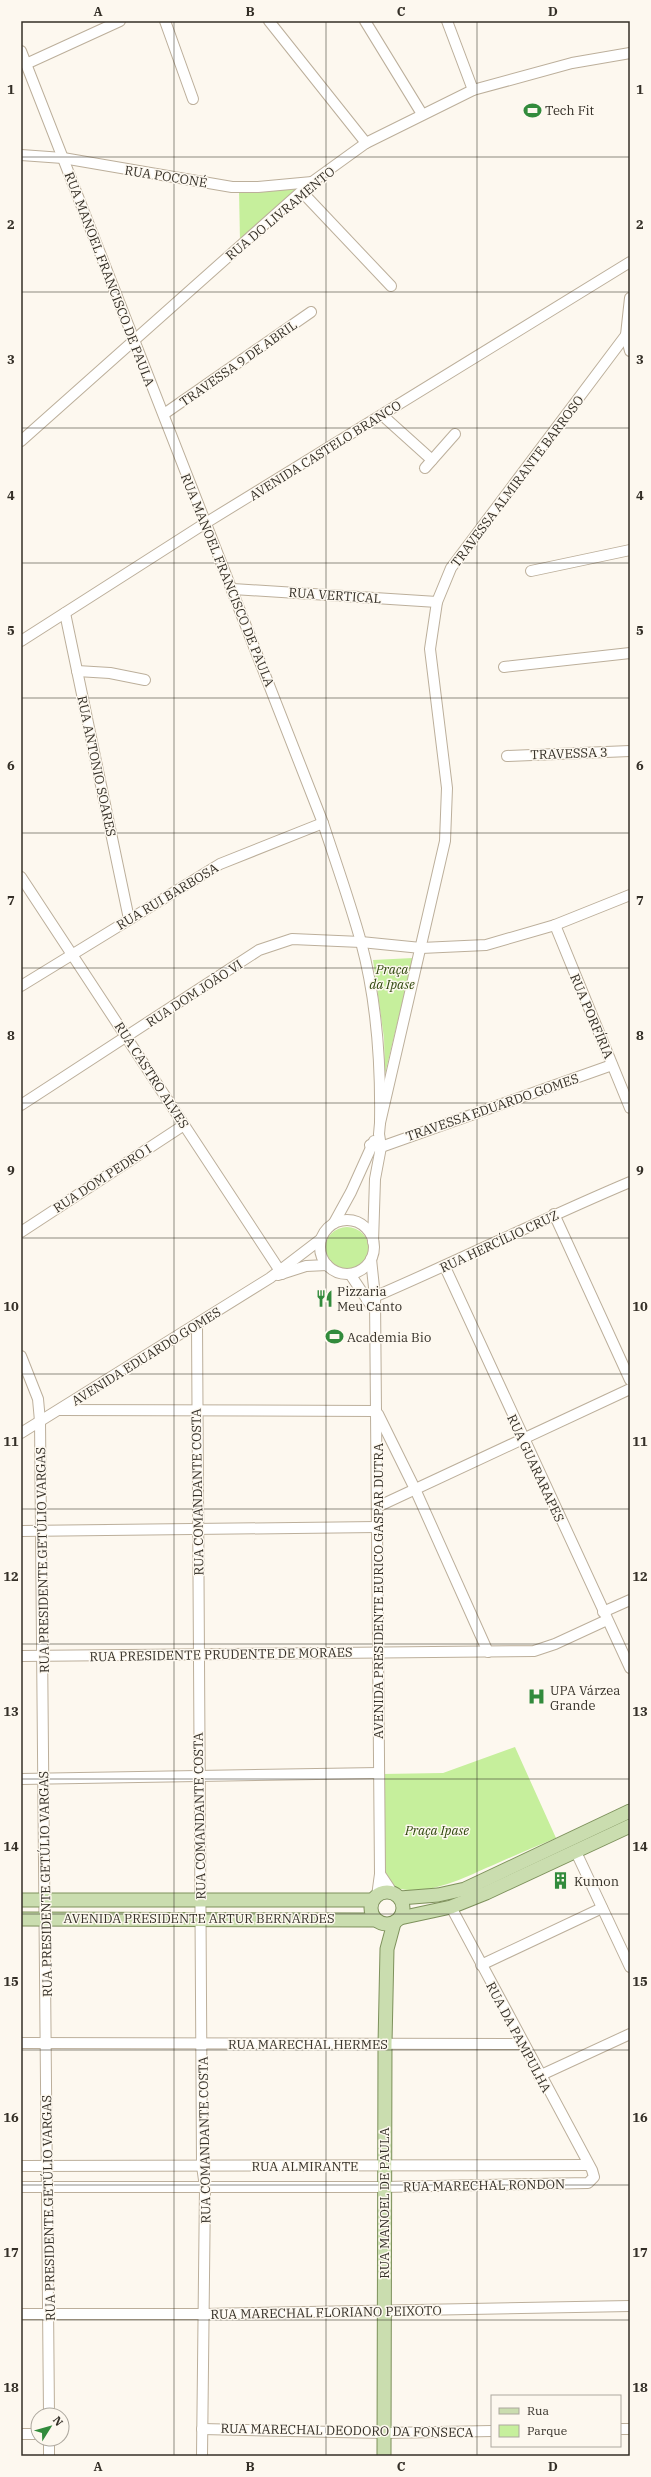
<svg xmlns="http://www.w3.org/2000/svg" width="651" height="2477" font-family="'IBM Plex Serif',serif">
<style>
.green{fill:#c6ef9c}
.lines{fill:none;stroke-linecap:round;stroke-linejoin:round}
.minor-casing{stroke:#bcaf9b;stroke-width:12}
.major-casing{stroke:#7e915c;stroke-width:15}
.minor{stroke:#fff;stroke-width:10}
.major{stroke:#caddaf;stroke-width:13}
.grid{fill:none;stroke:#342f27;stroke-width:1;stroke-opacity:0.55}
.labels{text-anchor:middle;stroke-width:3;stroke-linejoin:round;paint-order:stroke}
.poi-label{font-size:13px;fill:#342f27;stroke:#fdf8ef;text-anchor:start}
.street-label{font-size:13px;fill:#342f27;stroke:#fdf8ef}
.park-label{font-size:13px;font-style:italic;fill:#2e460b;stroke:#fdf8ef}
.neatline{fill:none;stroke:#342f27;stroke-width:1.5}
.grid-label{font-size:13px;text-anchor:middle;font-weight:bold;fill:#342f27}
</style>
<rect width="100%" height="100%" fill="#fdf8ef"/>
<g class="green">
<polygon points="301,188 240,241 239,191"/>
<polygon points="413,958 385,1074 384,1038 373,960"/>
<circle cx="347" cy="1249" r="22"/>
<path d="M 515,1747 L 556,1838 C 535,1847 513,1856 491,1866 C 458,1880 415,1904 380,1880 L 382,1774 L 443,1773 Z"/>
</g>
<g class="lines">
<defs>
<g id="minor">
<polyline points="165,21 193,99"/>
<polyline points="269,21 366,143"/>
<polyline points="365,21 422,114"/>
<polyline points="447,21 473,90"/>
<path d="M 21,51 L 323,823 C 336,863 350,902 361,942 C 377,1001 381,1062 380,1123"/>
<polyline points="26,64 120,21"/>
<polyline points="21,155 63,158 232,187 258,187 312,182"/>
<polyline points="302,192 391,286"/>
<polyline points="630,298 626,335 630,351"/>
<polyline points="164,414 311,312"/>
<polyline points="382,415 432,460"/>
<polyline points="21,441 312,182 366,143 473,90 572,63 630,53"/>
<polyline points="425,468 455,434"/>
<polyline points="531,571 630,550"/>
<polyline points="233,589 437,602"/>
<polyline points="65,613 129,919"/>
<polyline points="21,641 204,524 630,262"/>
<polyline points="504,667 630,653"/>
<polyline points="77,671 110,673 145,680"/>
<polyline points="507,756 630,751"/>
<polyline points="21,877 282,1274"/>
<polyline points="555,925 630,1108"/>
<polyline points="21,986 220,864 323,823"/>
<polyline points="21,1105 259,950 292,939 361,942 421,948 486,945 555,925 630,895"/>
<polyline points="370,1145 381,1147 612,1065"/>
<polyline points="554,1214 630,1380"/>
<circle cx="347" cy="1247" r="27"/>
<polyline points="334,1223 351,1192 374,1141"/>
<polyline points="21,1232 184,1125"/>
<polyline points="373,1242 375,1179 381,1147 379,1134 380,1123 445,841 447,788 430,649 437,602 451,568 626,335"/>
<polyline points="371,1259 375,1297 380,1874 377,1896"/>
<polyline points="445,1267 630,1668"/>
<polyline points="350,1274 370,1304"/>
<polyline points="278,1275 306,1266 327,1265"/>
<path d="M 367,1300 C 456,1262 542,1219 630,1182"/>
<polyline points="197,1324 202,2166 205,2187 202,2456"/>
<polyline points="21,1356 38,1399 40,1421 49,2415"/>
<polyline points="60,1410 376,1411"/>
<polyline points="378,1414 415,1489 488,1652"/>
<polyline points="21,1433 270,1278 321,1239"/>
<polyline points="377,1507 630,1389"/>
<polyline points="21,1531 377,1527"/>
<polyline points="603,1612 630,1600"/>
<polyline points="21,1656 534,1651 555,1644 607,1620"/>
<polyline points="21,1779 379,1773"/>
<polyline points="576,1852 630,1967"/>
<polyline points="380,1874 392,1892"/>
<polyline points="481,1965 602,1908"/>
<polyline points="21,2043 523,2044"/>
<polyline points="539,2076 630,2034"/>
<polyline points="21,2166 588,2165"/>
<polyline points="21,2187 384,2187 588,2183 594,2177 592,2170 451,1907"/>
<polyline points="21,2314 203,2314 630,2306"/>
<polyline points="202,2429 384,2433 492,2431"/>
<polyline points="620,2429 630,2429"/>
<polyline points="21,2434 38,2434"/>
<polyline points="49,2439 49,2456"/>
</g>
<g id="major">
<circle cx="387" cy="1908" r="16"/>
<polyline points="400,1898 438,1895 465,1889 630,1811"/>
<polyline points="21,1900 373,1900"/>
<polyline points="400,1918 451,1907 486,1893 630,1826"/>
<polyline points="21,1919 376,1920"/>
<polyline points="384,2456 385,2044 387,1949 394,1923"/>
</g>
</defs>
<use href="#minor" class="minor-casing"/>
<use href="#major" class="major-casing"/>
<use href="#minor" class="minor"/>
<use href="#major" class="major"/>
</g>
<path class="grid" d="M 174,21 L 174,2456M 326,21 L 326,2456M 477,21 L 477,2456M 21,157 L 630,157M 21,292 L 630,292M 21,428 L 630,428M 21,563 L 630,563M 21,698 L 630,698M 21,833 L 630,833M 21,968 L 630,968M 21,1103 L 630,1103M 21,1238 L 630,1238M 21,1374 L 630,1374M 21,1509 L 630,1509M 21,1644 L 630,1644M 21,1779 L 630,1779M 21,1914 L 630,1914M 21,2050 L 630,2050M 21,2185 L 630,2185M 21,2320 L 630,2320"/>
<defs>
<symbol id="stadium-bare" viewBox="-9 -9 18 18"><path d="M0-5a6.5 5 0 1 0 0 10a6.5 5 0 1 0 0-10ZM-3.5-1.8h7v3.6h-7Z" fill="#328b3c" stroke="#fdf8ef" stroke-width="2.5" paint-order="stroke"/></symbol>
<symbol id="restaurant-bare" viewBox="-9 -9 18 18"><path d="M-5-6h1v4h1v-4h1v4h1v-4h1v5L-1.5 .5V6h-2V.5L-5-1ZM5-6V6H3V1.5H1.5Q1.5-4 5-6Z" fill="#328b3c" stroke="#fdf8ef" stroke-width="2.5" paint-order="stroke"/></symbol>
<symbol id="hospital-bare" viewBox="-9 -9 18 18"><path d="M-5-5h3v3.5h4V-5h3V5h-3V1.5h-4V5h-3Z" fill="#328b3c" stroke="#fdf8ef" stroke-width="2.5" paint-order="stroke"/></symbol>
<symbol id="building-bare" viewBox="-9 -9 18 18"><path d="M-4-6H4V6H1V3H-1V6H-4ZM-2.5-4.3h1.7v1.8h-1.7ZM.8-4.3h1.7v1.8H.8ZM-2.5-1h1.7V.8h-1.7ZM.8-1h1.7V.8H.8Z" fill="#328b3c" stroke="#fdf8ef" stroke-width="2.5" paint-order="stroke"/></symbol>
</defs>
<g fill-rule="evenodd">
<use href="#stadium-bare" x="520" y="98" width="25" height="25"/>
<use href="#restaurant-bare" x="312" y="1286" width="25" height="25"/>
<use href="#stadium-bare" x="322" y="1324" width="25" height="25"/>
<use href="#hospital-bare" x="524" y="1684" width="25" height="25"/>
<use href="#building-bare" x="548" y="1868" width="25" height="25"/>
</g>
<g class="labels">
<g class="poi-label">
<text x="545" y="115">Tech Fit</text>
<text x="337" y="1296">Pizzaria<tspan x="337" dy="15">Meu Canto</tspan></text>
<text x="347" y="1342">Academia Bio</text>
<text x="550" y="1695">UPA Várzea<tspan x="550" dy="15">Grande</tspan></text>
<text x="574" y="1886">Kumon</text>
</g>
<g class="street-label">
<text transform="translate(166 176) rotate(9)" y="5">RUA POCONÉ</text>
<text transform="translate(280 213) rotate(-40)" y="5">RUA DO LIVRAMENTO</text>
<text transform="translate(110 279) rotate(69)" y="5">RUA MANOEL FRANCISCO DE PAULA</text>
<text transform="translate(238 363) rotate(-35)" y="5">TRAVESSA 9 DE ABRIL</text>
<text transform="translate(325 450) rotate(-32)" y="5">AVENIDA CASTELO BRANCO</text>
<text transform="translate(517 481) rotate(-53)" y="5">TRAVESSA ALMIRANTE BARROSO</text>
<text transform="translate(228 580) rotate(68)" y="5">RUA MANOEL FRANCISCO DE PAULA</text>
<text transform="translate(335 595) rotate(4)" y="5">RUA VERTICAL</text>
<text transform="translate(569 753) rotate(-2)" y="5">TRAVESSA 3</text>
<text transform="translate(97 766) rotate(78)" y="5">RUA ANTONIO SOARES</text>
<text transform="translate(167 896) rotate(-31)" y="5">RUA RUI BARBOSA</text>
<text transform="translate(194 993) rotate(-33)" y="5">RUA DOM JOÃO VI</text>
<text transform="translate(592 1016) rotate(67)" y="5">RUA PORFÍRIA</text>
<text transform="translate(152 1075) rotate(57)" y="5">RUA CASTRO ALVES</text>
<text transform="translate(492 1107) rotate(-19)" y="5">TRAVESSA EDUARDO GOMES</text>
<text transform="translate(102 1178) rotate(-33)" y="5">RUA DOM PEDRO I</text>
<text transform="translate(499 1241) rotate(-25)" y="5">RUA HERCÍLIO CRUZ</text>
<text transform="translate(146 1356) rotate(-32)" y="5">AVENIDA EDUARDO GOMES</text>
<text transform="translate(536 1468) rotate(65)" y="5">RUA GUARARAPES</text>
<text transform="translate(197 1492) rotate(-91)" y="5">RUA COMANDANTE COSTA</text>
<text transform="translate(42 1560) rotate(-91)" y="5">RUA PRESIDENTE GETÚLIO VARGAS</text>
<text transform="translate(378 1591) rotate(-90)" y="5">AVENIDA PRESIDENTE EURICO GASPAR DUTRA</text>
<text transform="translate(221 1654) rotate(-1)" y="5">RUA PRESIDENTE PRUDENTE DE MORAES</text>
<text transform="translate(199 1816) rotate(-91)" y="5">RUA COMANDANTE COSTA</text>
<text transform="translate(45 1884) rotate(-91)" y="5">RUA PRESIDENTE GETÚLIO VARGAS</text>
<text x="199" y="1923">AVENIDA PRESIDENTE ARTUR BERNARDES</text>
<text transform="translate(519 2037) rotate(62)" y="5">RUA DA PAMPULHA</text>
<text x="308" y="2049">RUA MARECHAL HERMES</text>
<text transform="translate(204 2140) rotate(-91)" y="5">RUA COMANDANTE COSTA</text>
<text x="305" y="2171">RUA ALMIRANTE</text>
<text transform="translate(484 2185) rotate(-1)" y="5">RUA MARECHAL RONDON</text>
<text transform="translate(384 2203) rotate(-90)" y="5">RUA MANOEL DE PAULA</text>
<text transform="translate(48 2208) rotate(-91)" y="5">RUA PRESIDENTE GETÚLIO VARGAS</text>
<text transform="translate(326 2312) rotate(-1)" y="5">RUA MARECHAL FLORIANO PEIXOTO</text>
<text transform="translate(347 2430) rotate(1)" y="5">RUA MARECHAL DEODORO DA FONSECA</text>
</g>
<g class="park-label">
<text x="392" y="974">Praça<tspan x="392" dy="15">da Ipase</tspan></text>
<text x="437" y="1835">Praça Ipase</text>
</g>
</g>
<rect width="651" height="2477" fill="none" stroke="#fdf8ef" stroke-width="44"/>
<rect x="491" y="2395" width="130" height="52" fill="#fdf8ef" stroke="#ada89f"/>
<rect x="499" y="2408" width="20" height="6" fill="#caddaf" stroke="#ada89f"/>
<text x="527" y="2415" font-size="12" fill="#342f27">Rua</text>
<rect x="499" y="2425" width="20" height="12" fill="#c6ef9c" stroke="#ada89f"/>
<text x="527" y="2435" font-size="12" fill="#342f27">Parque</text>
<g transform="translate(50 2427) rotate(53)"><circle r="19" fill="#fdf8ef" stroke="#ada89f"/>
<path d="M0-3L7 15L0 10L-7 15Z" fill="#328b3c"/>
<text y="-6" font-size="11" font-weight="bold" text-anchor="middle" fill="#342f27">N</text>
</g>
<rect x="22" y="22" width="607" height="2433" class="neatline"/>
<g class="grid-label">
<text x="98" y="16">A</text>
<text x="250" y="16">B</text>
<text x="401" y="16">C</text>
<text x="553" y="16">D</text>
<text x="11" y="94">1</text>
<text x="640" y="94">1</text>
<text x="11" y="229">2</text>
<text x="640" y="229">2</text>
<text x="11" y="364">3</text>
<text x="640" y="364">3</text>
<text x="11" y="500">4</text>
<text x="640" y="500">4</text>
<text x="11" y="635">5</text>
<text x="640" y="635">5</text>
<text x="11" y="770">6</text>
<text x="640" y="770">6</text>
<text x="11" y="905">7</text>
<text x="640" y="905">7</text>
<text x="11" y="1040">8</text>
<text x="640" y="1040">8</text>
<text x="11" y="1175">9</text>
<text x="640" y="1175">9</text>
<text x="11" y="1311">10</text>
<text x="640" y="1311">10</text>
<text x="11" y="1446">11</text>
<text x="640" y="1446">11</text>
<text x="11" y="1581">12</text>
<text x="640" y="1581">12</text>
<text x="11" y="1716">13</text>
<text x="640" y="1716">13</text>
<text x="11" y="1851">14</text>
<text x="640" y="1851">14</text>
<text x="11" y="1986">15</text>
<text x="640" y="1986">15</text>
<text x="11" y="2122">16</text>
<text x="640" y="2122">16</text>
<text x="11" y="2257">17</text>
<text x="640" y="2257">17</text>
<text x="11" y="2392">18</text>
<text x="640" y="2392">18</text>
<text x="98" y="2471">A</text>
<text x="250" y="2471">B</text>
<text x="401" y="2471">C</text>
<text x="553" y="2471">D</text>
</g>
</svg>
